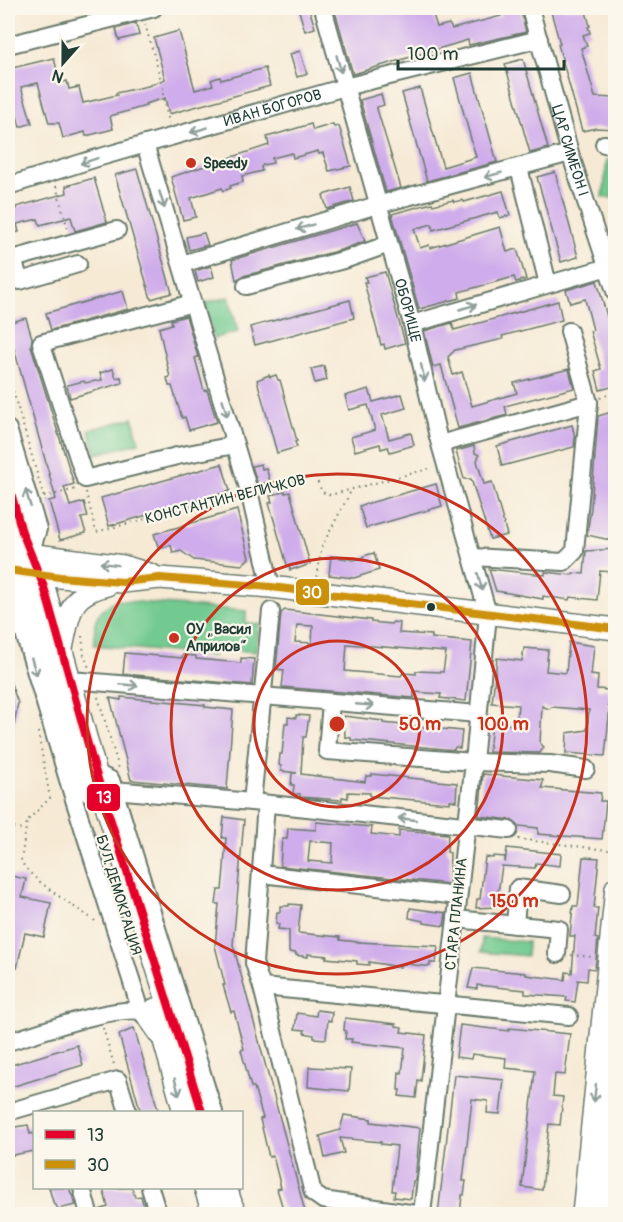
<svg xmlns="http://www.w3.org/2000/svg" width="623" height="1222" font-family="Pangolin,sans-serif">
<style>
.green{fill:#72ca90;stroke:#488462;stroke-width:1.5}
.building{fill:#cfaceb;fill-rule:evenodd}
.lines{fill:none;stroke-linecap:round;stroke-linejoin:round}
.minor-casing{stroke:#6a7a6c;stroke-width:20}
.major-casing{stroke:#6a7a6c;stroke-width:24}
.path{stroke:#6a7a6c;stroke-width:2;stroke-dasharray:1.5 4.5;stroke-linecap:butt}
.minor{stroke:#fff;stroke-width:16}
.major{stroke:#fff;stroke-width:21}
.bus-1-casing{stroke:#fbf7ec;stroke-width:12}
.bus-2-casing{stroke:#fbf7ec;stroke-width:12}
.bus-1{stroke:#e4002b;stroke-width:8}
.bus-2{stroke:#cc910a;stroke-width:8}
.oneway{stroke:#8f9e9a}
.ring{fill:none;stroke:#c8321e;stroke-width:3}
.poi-dot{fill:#c8321e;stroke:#fbf7ec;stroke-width:2}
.bus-dot{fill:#1f3d34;stroke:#fbf7ec;stroke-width:2}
.labels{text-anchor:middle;stroke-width:4.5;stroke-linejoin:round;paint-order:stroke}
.street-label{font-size:15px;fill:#1f3d34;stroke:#fbf7ec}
.poi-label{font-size:15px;font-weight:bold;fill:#1f3d34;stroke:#fbf7ec;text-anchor:start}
.centre{fill:#c8321e;stroke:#fbf7ec;stroke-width:3}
.ring-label{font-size:18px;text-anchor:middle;font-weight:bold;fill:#c8321e;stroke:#fbf7ec;stroke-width:4.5;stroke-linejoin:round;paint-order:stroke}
.line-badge{stroke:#fbf7ec;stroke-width:2}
.badge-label{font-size:16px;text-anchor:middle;font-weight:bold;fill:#fff}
</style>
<rect width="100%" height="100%" fill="#fbf7ec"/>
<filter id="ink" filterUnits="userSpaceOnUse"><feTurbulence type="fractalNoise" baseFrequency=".0167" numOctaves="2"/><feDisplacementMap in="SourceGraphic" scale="12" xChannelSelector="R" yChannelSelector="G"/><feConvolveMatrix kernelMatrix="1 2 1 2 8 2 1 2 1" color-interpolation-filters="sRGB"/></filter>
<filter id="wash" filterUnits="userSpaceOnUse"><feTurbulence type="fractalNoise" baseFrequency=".008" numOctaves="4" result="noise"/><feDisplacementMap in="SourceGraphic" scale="24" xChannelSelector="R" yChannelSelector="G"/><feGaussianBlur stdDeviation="1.35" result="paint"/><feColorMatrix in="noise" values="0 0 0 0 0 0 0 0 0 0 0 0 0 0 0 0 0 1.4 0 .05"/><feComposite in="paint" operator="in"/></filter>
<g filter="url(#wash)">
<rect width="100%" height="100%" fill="#f6ead5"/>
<g class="green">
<polygon points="607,160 615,161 615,198 603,197"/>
<polygon points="229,297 238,332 214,338 205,303"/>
<polygon points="133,418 139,443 96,454 89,430"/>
<path d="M 115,600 L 246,611 L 246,623 L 259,624 L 256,652 L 214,648 L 213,656 L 94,645 C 95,618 92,616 115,600 Z"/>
<polygon points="482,938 528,942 527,956 481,952"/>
</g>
<g id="blocks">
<g class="building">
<polygon points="298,8 309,8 315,28 305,31"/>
<polygon points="334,8 431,8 437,27 449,24 452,29 501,16 498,8 520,8 526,32 469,45 468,40 353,74"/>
<polygon points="550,8 585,8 590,26 588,27 590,33 583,35 587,46 581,48 595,97 615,98 615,129 596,128 582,131 558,44 560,44"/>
<polygon points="136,23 139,35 119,40 116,29"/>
<polygon points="179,31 195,90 213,85 211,80 220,77 221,80 265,68 270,86 169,114 165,98 145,104 146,106 110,116 113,129 86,136 85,132 63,138 59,123 49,123 38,83 21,87 32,123 20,127 14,105 8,107 8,69 54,58 60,83 67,81 69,89 79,87 83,103 117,95 116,93 148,86 165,79 154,38"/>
<polygon points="300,51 307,74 297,77 290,54"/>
<polygon points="523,59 548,148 530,153 505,64"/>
<polygon points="472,73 497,162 427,181 402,93 420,88 443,167 476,157 454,78"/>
<polygon points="381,94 384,105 377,107 377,109 401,188 386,192 360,100"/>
<polygon points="311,124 313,130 333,124 334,127 339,126 351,166 329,171 323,153 319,154 318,151 293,158 292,153 272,158 273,163 263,165 261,167 262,171 242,176 243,182 230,186 231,188 223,191 222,188 191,198 196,217 183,220 171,177 269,145 267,137"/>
<polygon points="137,169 172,293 151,299 115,175"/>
<polygon points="555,172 578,257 561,262 537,177"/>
<polygon points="94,178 107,222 75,231 71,217 40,225 38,219 17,224 19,232 8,234 8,212 16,209 16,207 67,193 66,186"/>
<polygon points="350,187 354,201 327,209 323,195"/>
<polygon points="503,191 510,215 500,218 498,212 433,230 432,224 414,229 420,248 429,245 430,248 500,227 507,252 517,249 526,279 516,282 514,277 459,292 460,298 419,309 392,214 432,203 433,205 453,200 454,202 463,200 464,202"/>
<polygon points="357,223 365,241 344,249 243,276 236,280 232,260"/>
<polygon points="204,233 208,245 189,250 186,237"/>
<polygon points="211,266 214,277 198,282 195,271"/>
<polygon points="385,272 405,343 385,349 384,344 381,345 364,282 367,282 365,277"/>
<polygon points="597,281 615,345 615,386 600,390 595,371 601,369 590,331 593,330 585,299 570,303 566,290"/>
<polygon points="123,291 128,309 51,330 46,313"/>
<polygon points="350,300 354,318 255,345 250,327"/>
<polygon points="558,301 562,320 502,336 503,339 455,350 448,357 453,375 462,372 472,406 517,393 514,383 569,369 574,388 505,406 507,415 458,428 441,365 433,367 424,331 452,323 454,330"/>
<polygon points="186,316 198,357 195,358 204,391 207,390 217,422 189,430 185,417 182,418 172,386 169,386 167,378 170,377 159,328 172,324 171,320"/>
<polygon points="26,318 32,338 31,346 74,484 64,487 70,506 84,502 88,517 81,518 86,533 60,540 49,501 56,499 8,327 8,323"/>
<polygon points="324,366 327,380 315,383 311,369"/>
<polygon points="113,369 116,378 121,377 122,383 70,398 67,385 84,381 85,383 102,380 100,373"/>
<polygon points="269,375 270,377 276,375 278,380 280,380 297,441 295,442 297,447 277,453 257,380"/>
<polygon points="369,389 373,402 402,394 406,408 382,415 389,439 411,433 414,445 390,452 388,447 381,449 380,444 355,451 351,437 375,430 368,405 349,410 345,396"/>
<polygon points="615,411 615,541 587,535 591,508 598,416"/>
<polygon points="572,425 575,437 574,447 502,466 497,446"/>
<polygon points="474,446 475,453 479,455 477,461 484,484 492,482 507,535 490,539 471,479 464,479 456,451"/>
<polygon points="222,464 230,491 109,526 101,498"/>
<polygon points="261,464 262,469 266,468 270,481 258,485 252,466"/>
<polygon points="436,484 442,506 366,528 359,506"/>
<polygon points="285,491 285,493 290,492 310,564 297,569 297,568 290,570 289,565 287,565 269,503 272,502 270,496"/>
<polygon points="237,510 249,558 242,565 194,560 181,551 173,553 171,545 159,549 154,534"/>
<polygon points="615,549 614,572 600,571 597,600 570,597 569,600 543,596 543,599 496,591 489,569 545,575 545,572 572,575 573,573 584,574 586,551"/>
<polygon points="374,553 379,570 354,578 329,575 331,556 353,560 363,558 363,556"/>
<path d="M 285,610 L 371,620 L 371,622 L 391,624 L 393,622 L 400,623 L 399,633 L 432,635 L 432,638 L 472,642 L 466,701 L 440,698 L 441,694 L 414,692 L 414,698 L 282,687 L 284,670 L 276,669 L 281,613 ZM 297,625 L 313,626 L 312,643 L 295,642 ZM 347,644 L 446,652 L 443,672 L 416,671 L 416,674 L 403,673 L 401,676 L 345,671 Z"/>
<polygon points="569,642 594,646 591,675 598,676 597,689 609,690 608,706 610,706 605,756 566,753 567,733 587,730 589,710 552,707 549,709 542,706 540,743 544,747 540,753 489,752 492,723 516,725 518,705 492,703 497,658 522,661 524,648 548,650 546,671 566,673"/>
<polygon points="125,653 182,658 183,655 196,656 196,659 241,663 241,658 254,659 252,685 123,674"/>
<polygon points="8,681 10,681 18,703 12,736 8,736"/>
<polygon points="121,697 205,705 205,707 233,710 227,789 131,780 110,698 121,700"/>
<polygon points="296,715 309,716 306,737 303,737 301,774 365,782 366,776 372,776 372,774 457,783 456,801 450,800 450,803 437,802 370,796 370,793 348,792 348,798 342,797 342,800 300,797 300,794 293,794 294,785 291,785 292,773 297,773 281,771 281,766 279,765 280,754 282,754 285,723 288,723 288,717 296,718"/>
<polygon points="344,716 383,721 383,723 462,731 460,748 455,747 454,750 351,740 351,738 345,737"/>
<polygon points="483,774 543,780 542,788 601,793 600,801 606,801 602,839 538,834 538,828 519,826 511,820 479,816"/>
<polygon points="224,817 244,820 233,945 306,1215 285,1215 277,1189 281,1188 273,1156 269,1157 260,1119 263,1118 254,1087 251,1087 241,1050 244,1049 234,1011 231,1012 223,985 225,985 215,946 219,904 216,904 218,890 222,890 224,868 226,838 222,838"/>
<path d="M 316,822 L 372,827 L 371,834 L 399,837 L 399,830 L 448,834 L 447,852 L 450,853 L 449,884 L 280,866 L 282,839 L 287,839 L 288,828 L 316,830 ZM 310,841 L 333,843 L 332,863 L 308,861 Z"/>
<polygon points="507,848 561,854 560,866 536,863 535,868 502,866 496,907 476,908 477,899 480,899 485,857 493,858 493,856 505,857 505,863"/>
<polygon points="583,857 599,858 594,908 598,908 595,938 598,939 595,969 588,968 587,981 578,980 575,1002 566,1001 567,997 525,994 525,990 477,985 477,989 468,988 473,968 526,973 526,975 565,980 566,972 572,973 575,936 570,936 573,906 578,906"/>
<polygon points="11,876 26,879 22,897 51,903 44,937 25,933 17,968 8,966 8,892"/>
<polygon points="289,904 301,905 298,933 340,937 340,940 358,942 438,946 436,963 430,963 430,966 424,966 406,964 400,965 400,967 369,962 369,965 357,964 357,961 326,958 327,956 308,954 308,957 296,955 296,953 289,952 289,930 278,929 279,924 276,924 277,912 280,912 280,906 289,906"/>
<polygon points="410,908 446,913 444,926 424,923 424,921 409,918"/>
<polygon points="317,1010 332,1012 331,1021 328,1020 326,1039 314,1038 314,1035 304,1033 305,1030 295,1029 297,1013 316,1016"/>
<polygon points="345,1018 396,1024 396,1026 402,1027 401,1032 426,1035 421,1081 418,1080 416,1098 399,1096 400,1090 398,1090 399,1072 402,1073 405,1048 351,1042 352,1039 345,1039 346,1031 344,1030"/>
<polygon points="460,1025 509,1031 509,1028 570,1034 565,1075 555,1074 553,1096 563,1097 560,1125 549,1124 542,1190 522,1187 535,1071 505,1068 506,1058 472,1054 471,1059 456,1057"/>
<polygon points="134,1028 159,1113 141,1113 119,1035"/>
<polygon points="77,1045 83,1065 8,1088 8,1066"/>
<polygon points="309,1067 351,1069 349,1091 308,1087"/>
<polygon points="454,1075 504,1080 500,1114 487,1113 488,1101 472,1099 463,1181 466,1181 464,1195 462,1195 460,1215 438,1215"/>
<polygon points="344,1115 371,1119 371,1122 420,1128 415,1181 413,1181 411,1199 394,1197 395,1191 392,1191 397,1146 381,1144 381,1142 340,1138 344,1153 325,1158 320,1136 340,1130"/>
<polygon points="28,1125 30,1134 34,1133 34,1151 8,1156 8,1137 9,1137 8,1128"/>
<polygon points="49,1188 69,1188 76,1205 58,1209 56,1205 54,1205"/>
<polygon points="103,1188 132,1188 135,1197 141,1196 146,1215 99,1215 99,1210 108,1207"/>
</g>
</g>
</g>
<g filter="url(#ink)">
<use href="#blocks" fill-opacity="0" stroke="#6a7a6c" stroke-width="1.5"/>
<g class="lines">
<defs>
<g id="minor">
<path id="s1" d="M 323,8 L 412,324 L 438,437 L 488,614 L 474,762 L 422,1214"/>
<path id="s2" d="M 530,8 L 570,153 L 616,294"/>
<polyline points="8,45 154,8"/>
<polyline points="145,144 249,491 271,587"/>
<polyline points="604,144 616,145"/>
<polyline points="519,168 548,284"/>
<path id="s3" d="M 8,186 L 97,158 L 345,87 L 539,39"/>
<polyline points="78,264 20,281 13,259 117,230"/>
<polyline points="182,264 377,205 570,153"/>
<polyline points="246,286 347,259 389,244"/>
<polyline points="193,303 41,343 85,479 177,456 235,445"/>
<polyline points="412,324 608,267"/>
<polyline points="8,429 38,529 30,554"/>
<polyline points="440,444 589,403"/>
<polyline points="473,557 564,562 575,551 589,403 569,331"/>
<polyline points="20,571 11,590 72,793 141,1011 160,1038"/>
<polyline points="71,680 478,714"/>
<polyline points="331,702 327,751 474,762 550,764 586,769"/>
<polyline points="96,773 111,780 214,1112"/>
<polyline points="125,791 252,802 509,830"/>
<polyline points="252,802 271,611"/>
<polyline points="266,804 254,963 262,987 313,1193 323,1200 416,1214"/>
<polyline points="261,874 458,896"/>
<polyline points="456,919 559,929 557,954"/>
<polyline points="515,925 518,888 562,894"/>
<polyline points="262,987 569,1016"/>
<path d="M 8,1042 C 39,1033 111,1006 141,1011"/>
<polyline points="8,1112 118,1080 128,1112"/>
<polyline points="82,1188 89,1214"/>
<polyline points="150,1188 158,1214"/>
</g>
<g id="major">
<polyline points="8,482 22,532 44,587 96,773 202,1112"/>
<polyline points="8,541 25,589 54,689 87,790"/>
<polyline points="20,553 123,566 152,575"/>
<polyline points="8,570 60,577 122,582 160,578 271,587 616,629"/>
<path d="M 62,648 C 70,613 68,594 107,585"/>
<polyline points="155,1009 184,1112"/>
<polyline points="205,1188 213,1214"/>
<polyline points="226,1188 235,1214"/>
<polyline points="583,1214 616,888"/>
<polyline points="598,1214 616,1043"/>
</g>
</defs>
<use href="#minor" class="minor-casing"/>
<use href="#major" class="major-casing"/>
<g class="path">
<polyline points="145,24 163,87 163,97 169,123"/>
<polyline points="56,186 68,229"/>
<polyline points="8,374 45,501"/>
<polyline points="600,398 616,391"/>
<polyline points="263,488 315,476 322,492 330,495 432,468"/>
<polyline points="86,492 96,532 237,495"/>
<polyline points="44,497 76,489"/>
<polyline points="317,577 322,546 351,491"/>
<polyline points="82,636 84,655 89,668"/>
<polyline points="98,697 119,769"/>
<path d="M 38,732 L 50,798 L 27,821 L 21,861 C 31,881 79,909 98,923"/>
<polyline points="8,825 25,831"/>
<polyline points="518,839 616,851"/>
<polyline points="571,955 593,957"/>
<polyline points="103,1028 115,1068"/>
</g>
<use href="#minor" class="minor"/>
<use href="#major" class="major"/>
<defs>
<polyline id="bus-1" points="8,482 22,532 44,587 96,773 202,1112"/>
<polyline id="bus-2" points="8,570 60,577 122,582 160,578 271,587 616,629"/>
</defs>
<use href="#bus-1" class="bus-1-casing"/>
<use href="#bus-2" class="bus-2-casing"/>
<use href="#bus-1" class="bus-1"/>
<use href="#bus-2" class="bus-2"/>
</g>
<defs><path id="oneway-shaft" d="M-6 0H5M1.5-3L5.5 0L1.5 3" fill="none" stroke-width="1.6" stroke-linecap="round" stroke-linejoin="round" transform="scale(1.5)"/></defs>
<g class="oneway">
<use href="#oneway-shaft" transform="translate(339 64) rotate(74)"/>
<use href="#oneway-shaft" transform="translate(199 130) rotate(164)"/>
<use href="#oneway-shaft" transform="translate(89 161) rotate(162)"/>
<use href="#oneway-shaft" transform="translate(493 175) rotate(165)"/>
<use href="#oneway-shaft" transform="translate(162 200) rotate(73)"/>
<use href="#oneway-shaft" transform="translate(305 227) rotate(163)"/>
<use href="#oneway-shaft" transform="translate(468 307) rotate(-16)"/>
<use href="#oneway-shaft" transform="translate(423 373) rotate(77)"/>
<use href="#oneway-shaft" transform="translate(225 408) rotate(74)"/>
<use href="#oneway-shaft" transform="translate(28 498) rotate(-107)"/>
<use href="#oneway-shaft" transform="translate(109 564) rotate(-173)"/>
<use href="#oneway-shaft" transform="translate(480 582) rotate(75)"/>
<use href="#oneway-shaft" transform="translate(34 667) rotate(73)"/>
<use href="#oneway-shaft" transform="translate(129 685) rotate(5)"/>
<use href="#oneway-shaft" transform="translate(365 705) rotate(5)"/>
<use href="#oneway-shaft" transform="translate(407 819) rotate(-174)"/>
<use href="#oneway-shaft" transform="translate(177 1087) rotate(74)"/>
<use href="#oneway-shaft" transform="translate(595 1093) rotate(96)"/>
</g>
</g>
<g class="ring">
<circle cx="337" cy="724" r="83"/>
<circle cx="337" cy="724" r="166"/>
<circle cx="337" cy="724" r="250"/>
</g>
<g class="poi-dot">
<circle cx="191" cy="163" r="6"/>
<circle cx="174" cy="638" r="6"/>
</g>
<circle class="bus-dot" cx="431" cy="607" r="5"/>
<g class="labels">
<g class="street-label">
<text dy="5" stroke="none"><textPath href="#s3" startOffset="276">ИВАН БОГОРОВ</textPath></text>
<text dy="5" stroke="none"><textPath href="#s2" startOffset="148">ЦАР СИМЕОН I</textPath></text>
<text dy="5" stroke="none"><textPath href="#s1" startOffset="314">ОБОРИЩЕ</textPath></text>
<text transform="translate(225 499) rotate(-14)" y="5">КОНСТАНТИН ВЕЛИЧКОВ</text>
<text transform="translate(119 895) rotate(73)" y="5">БУЛ. ДЕМОКРАЦИЯ</text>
<text transform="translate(456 914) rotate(-84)" y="5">СТАРА ПЛАНИНА</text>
</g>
<g class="poi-label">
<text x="203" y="168">Speedy</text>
<text x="186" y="634">ОУ „Васил<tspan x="186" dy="17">Априлов“</tspan></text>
</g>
</g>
<circle cx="337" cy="724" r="9" class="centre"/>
<g class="ring-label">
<text x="420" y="730">50 m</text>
<text x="503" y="730">100 m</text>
<text x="514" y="907">150 m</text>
</g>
<g class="line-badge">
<rect x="295" y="578" width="35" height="28" rx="6" fill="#cc910a"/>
<rect x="86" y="783" width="35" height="29" rx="6" fill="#e4002b"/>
</g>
<g class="badge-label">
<text x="312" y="598">30</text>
<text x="104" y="803">13</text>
</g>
<rect width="623" height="1222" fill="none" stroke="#fbf7ec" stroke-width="30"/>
<rect x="33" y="1111" width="210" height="78" fill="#fbf7ec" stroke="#a3ada2" stroke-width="1.5"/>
<rect x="45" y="1130" width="30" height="9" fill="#e4002b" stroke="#a3ada2" stroke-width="1.5"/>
<text x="87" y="1141" font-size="18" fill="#1f3d34">13</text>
<rect x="45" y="1160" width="30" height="9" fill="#cc910a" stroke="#a3ada2" stroke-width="1.5"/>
<text x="87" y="1171" font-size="18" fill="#1f3d34">30</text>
<g transform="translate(63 63) rotate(201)" stroke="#fbf7ec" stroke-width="4.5" paint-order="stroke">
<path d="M0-4.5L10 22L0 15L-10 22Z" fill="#1f3d34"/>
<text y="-9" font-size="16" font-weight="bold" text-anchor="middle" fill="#1f3d34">N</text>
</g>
<path d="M398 60v9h166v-9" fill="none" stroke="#1f3d34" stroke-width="3"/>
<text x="407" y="60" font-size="18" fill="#1f3d34" stroke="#fbf7ec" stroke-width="4.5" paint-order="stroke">100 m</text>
</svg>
